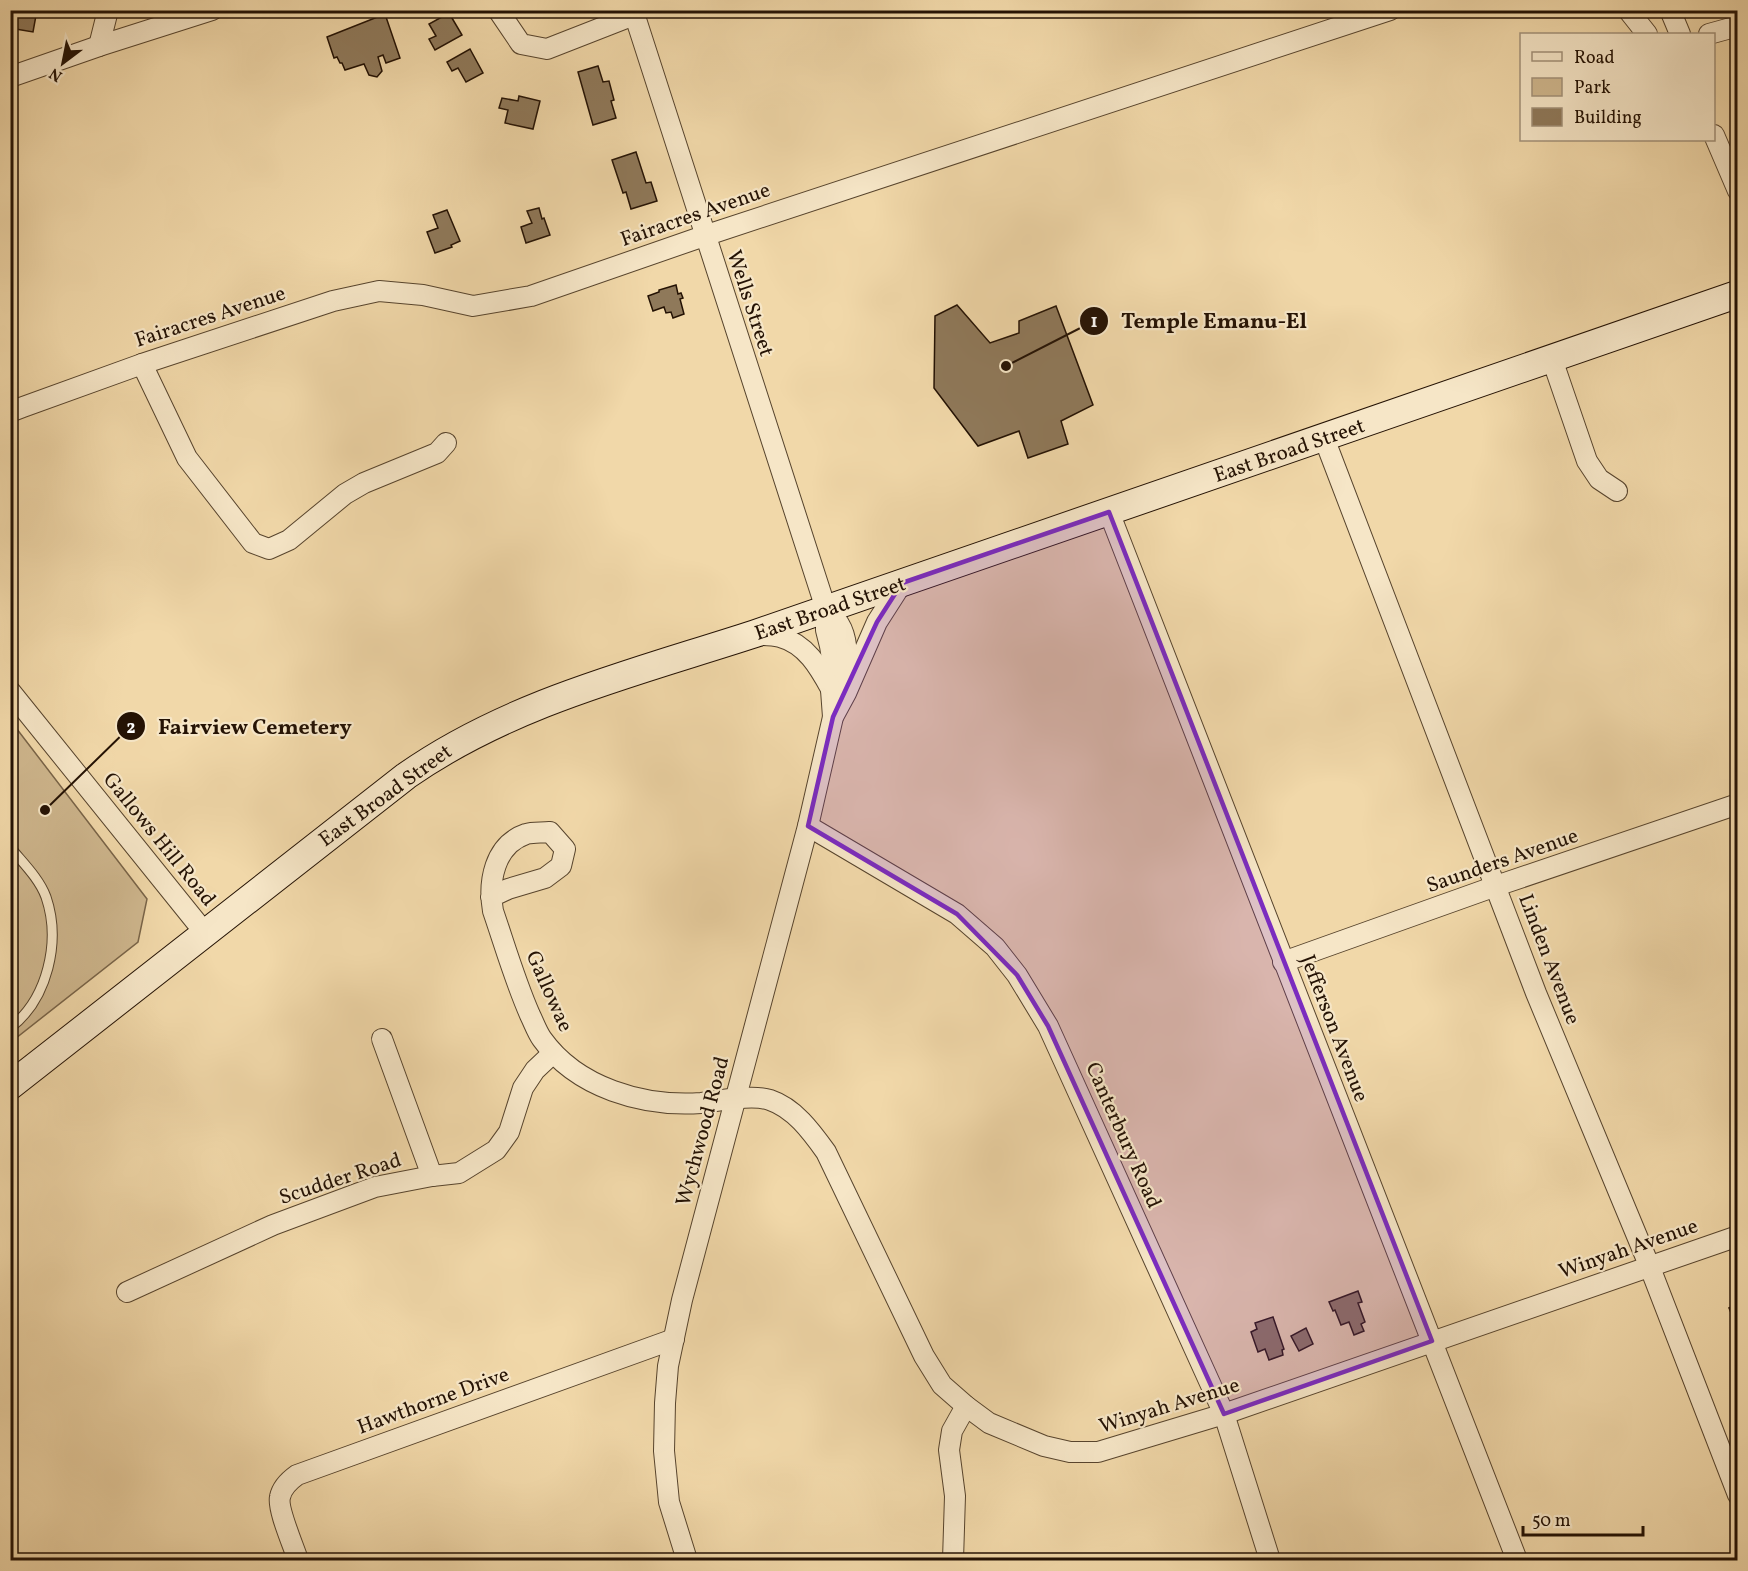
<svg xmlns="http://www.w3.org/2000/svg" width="1748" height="1571" font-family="Vollkorn,serif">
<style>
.green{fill:#ceb68d;stroke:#796448;stroke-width:1.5}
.building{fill:#8f795a;stroke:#241204;stroke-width:1.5}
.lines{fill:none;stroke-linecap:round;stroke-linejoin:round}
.lane-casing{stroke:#57442d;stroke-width:11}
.street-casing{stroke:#57442d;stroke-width:22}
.secondary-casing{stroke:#241204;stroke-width:29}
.lane{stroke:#f6e6c7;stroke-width:9}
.street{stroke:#f6e6c7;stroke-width:20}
.secondary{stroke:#f6e6c7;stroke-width:27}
.marked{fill:#7b2cbf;fill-opacity:0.2;stroke:#7b2cbf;stroke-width:4.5;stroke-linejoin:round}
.labels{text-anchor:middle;stroke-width:4.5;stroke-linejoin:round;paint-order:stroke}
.street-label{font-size:21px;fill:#241204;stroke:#f6e6c7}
.leader{fill:none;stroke:#241204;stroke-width:2}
.callout-dot{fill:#241204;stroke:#f6e6c7;stroke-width:2}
.mark-label{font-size:18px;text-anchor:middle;font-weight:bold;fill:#fff}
.callout-label{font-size:22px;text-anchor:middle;font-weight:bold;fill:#241204;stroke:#f6e6c7;stroke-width:4.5;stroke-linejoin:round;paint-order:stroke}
</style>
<rect width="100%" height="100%" fill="#f1d8a9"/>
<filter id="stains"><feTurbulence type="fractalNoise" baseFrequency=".00333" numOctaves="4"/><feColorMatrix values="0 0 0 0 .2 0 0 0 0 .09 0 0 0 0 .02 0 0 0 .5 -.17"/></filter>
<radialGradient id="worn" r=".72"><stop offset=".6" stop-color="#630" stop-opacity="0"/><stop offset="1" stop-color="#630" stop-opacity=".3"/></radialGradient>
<polygon class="green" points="10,720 147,899 138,942 11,1042"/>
<g class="building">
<polygon points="10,10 37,10 33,32 10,28"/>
<polygon points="449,13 462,35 435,50 429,39 436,36 429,24"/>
<polygon points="385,14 400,58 386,63 383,55 378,57 382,71 377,77 369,75 364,64 345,70 342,63 340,63 337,57 334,58 327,37"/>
<polygon points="470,49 483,73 466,82 458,68 452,71 447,62"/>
<polygon points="598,66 603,82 609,81 614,100 611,101 616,118 593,125 578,72"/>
<polygon points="519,96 540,101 533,129 505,123 508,110 499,108 502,98 518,101"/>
<polygon points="636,152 646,183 651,182 657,201 631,209 626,192 623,193 612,160"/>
<polygon points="539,208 542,219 544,218 550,235 526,243 521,227 532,223 527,211"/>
<polygon points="447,210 460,241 451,245 452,247 435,253 427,232 438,228 433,215"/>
<polygon points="676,285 678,294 681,293 683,298 680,299 684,314 673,318 671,312 666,313 664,307 653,311 648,296 659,292 659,290"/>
<polygon points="957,305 990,343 1019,333 1019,321 1056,306 1093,405 1061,421 1068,444 1028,458 1019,431 978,446 934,388 935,316"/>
<polygon points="1358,1291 1362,1302 1358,1303 1365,1322 1361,1324 1364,1331 1354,1335 1349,1322 1341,1325 1335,1310 1333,1311 1329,1302"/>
<polygon points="1738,1304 1738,1348 1731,1331 1737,1328 1729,1308"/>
<polygon points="1273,1317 1284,1349 1282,1350 1283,1355 1269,1360 1265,1349 1258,1352 1251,1332 1257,1329 1255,1323"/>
<polygon points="1306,1328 1313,1344 1299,1351 1291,1336"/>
</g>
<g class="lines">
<defs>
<path id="lane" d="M 10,847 C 22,862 39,878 46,897 C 61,941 48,999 10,1028"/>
<g id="street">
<polyline points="498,10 521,44 547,49 634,15"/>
<polyline points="633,10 826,609 826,630 830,646 833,664 831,690 833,717"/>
<polyline points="1628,10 1647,34"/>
<polyline points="1670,10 1680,34"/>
<polyline points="1709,34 1738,26"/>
<polyline points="99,46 108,10"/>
<polyline points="10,77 99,46 212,10"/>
<polyline points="1714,135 1738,191"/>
<polyline points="1552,359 1587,461 1599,479 1617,491"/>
<polyline points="142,364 187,458 253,543 269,549 289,540 345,494 364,483 437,453 446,443"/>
<polyline points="10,412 23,407 142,364 333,301 379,291 423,295 473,306 531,296 704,236 1390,10"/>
<polyline points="1324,438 1536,993 1649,1265 1738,1495"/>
<polyline points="1109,512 1517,1560"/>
<path d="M 826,609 C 830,614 836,619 839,624 C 849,640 847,663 847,681"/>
<path d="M 756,635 C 764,635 773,635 780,637 C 806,644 819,667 831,689"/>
<polyline points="10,691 205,933"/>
<polyline points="808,826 957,914 995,947 1017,975 1048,1026 1224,1414 1270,1560"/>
<path d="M 491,897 L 508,889 L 545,878 L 561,866 L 565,849 L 550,832 C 542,833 533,832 526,834 C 494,845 488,882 493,911 C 505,946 515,981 530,1015 C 534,1023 537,1032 542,1039 C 577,1088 643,1107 701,1103 C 720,1101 752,1094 770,1100 C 794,1108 811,1131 826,1152 L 924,1356 L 942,1385 L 966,1406 L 989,1423 L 1044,1446 L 1070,1452 L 1098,1452 L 1224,1414 L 1738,1236"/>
<polyline points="1283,962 1496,886 1738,804"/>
<polyline points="382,1039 432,1176"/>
<polyline points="127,1292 273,1225 375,1187 432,1176 459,1173 496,1150 509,1132 523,1088 535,1070 553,1053"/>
<path d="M 298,1560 C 294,1547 277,1509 280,1497 C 282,1487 290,1480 297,1475 L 674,1339"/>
<polyline points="687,1560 669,1502 664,1451 665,1403 668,1366 682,1300 808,826 833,717 846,693 877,622 902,583"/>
<polyline points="953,1560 955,1496 949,1450 952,1431 966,1406"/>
</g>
<path id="secondary" d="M 10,1086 L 406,776 C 510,703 634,673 754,634 L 1738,294"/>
</defs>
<use href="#lane" class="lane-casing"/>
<use href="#street" class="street-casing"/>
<use href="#secondary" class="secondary-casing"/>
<use href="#lane" class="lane"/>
<use href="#street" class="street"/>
<use href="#secondary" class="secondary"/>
</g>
<path class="marked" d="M 1109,512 L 1432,1341 L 1224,1414 L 1048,1026 L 1017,975 L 957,914 L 808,826 L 833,717 L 877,622 L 902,583 Z"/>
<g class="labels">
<g class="street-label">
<text transform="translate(695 214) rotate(-19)" y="7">Fairacres Avenue</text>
<text transform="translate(751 303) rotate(72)" y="7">Wells Street</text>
<text transform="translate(210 316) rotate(-18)" y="7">Fairacres Avenue</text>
<text transform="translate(1289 450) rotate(-19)" y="7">East Broad Street</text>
<text transform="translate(830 608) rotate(-19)" y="7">East Broad Street</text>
<text transform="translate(385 795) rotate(-36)" y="7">East Broad Street</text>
<text transform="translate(160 839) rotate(51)" y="7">Gallows Hill Road</text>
<text transform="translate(1502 860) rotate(-19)" y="7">Saunders Avenue</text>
<text transform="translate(1550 959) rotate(69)" y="7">Linden Avenue</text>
<text transform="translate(550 991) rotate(66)" y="7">Gallowae</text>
<text transform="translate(1335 1028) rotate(69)" y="7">Jefferson Avenue</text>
<text transform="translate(702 1131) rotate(-75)" y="7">Wychwood Road</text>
<text transform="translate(1124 1135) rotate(66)" y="7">Canterbury Road</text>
<text transform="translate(340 1178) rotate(-18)" y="7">Scudder Road</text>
<text transform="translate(1628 1248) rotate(-19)" y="7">Winyah Avenue</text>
<text transform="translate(433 1400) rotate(-20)" y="7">Hawthorne Drive</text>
<text transform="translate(1169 1405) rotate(-17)" y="7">Winyah Avenue</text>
</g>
</g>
<path class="leader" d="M1006 366L1094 321M45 810L131 726"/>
<g class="callout-dot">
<circle cx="1006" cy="366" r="6"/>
<circle cx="45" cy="810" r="6"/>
<circle cx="1094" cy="321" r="15"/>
<circle cx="131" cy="726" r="15"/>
</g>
<g class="mark-label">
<text x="1094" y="327">1</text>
<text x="131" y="733">2</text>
</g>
<g class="callout-label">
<text x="1214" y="328">Temple Emanu-El</text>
<text x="255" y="734">Fairview Cemetery</text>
</g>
<rect width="1748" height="1571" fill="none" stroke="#f1d8a9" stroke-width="36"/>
<rect x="12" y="12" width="1724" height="1547" fill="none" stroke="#241204" stroke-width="3"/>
<rect x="18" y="18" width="1712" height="1535" fill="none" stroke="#241204" stroke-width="1.5"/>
<rect x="1520" y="33" width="195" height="108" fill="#f6e6c7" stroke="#a29179" stroke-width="1.5"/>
<rect x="1532" y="52" width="30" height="9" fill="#f6e6c7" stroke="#a29179" stroke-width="1.5"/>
<text x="1574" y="63" font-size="18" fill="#241204">Road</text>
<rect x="1532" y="78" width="30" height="18" fill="#ceb68d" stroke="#a29179" stroke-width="1.5"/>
<text x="1574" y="93" font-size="18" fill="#241204">Park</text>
<rect x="1532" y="108" width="30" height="18" fill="#8f795a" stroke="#a29179" stroke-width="1.5"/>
<text x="1574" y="123" font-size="18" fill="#241204">Building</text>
<g transform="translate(63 63) rotate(212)" stroke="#f6e6c7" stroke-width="4.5" paint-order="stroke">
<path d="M0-4.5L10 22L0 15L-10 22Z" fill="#241204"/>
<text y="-9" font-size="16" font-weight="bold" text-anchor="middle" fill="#241204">N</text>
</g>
<path d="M1523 1526v9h120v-9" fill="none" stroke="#241204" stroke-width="3"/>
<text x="1532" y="1526" font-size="18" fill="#241204" stroke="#f6e6c7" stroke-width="4.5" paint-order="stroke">50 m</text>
<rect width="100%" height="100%" filter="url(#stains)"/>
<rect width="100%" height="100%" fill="url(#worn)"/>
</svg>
